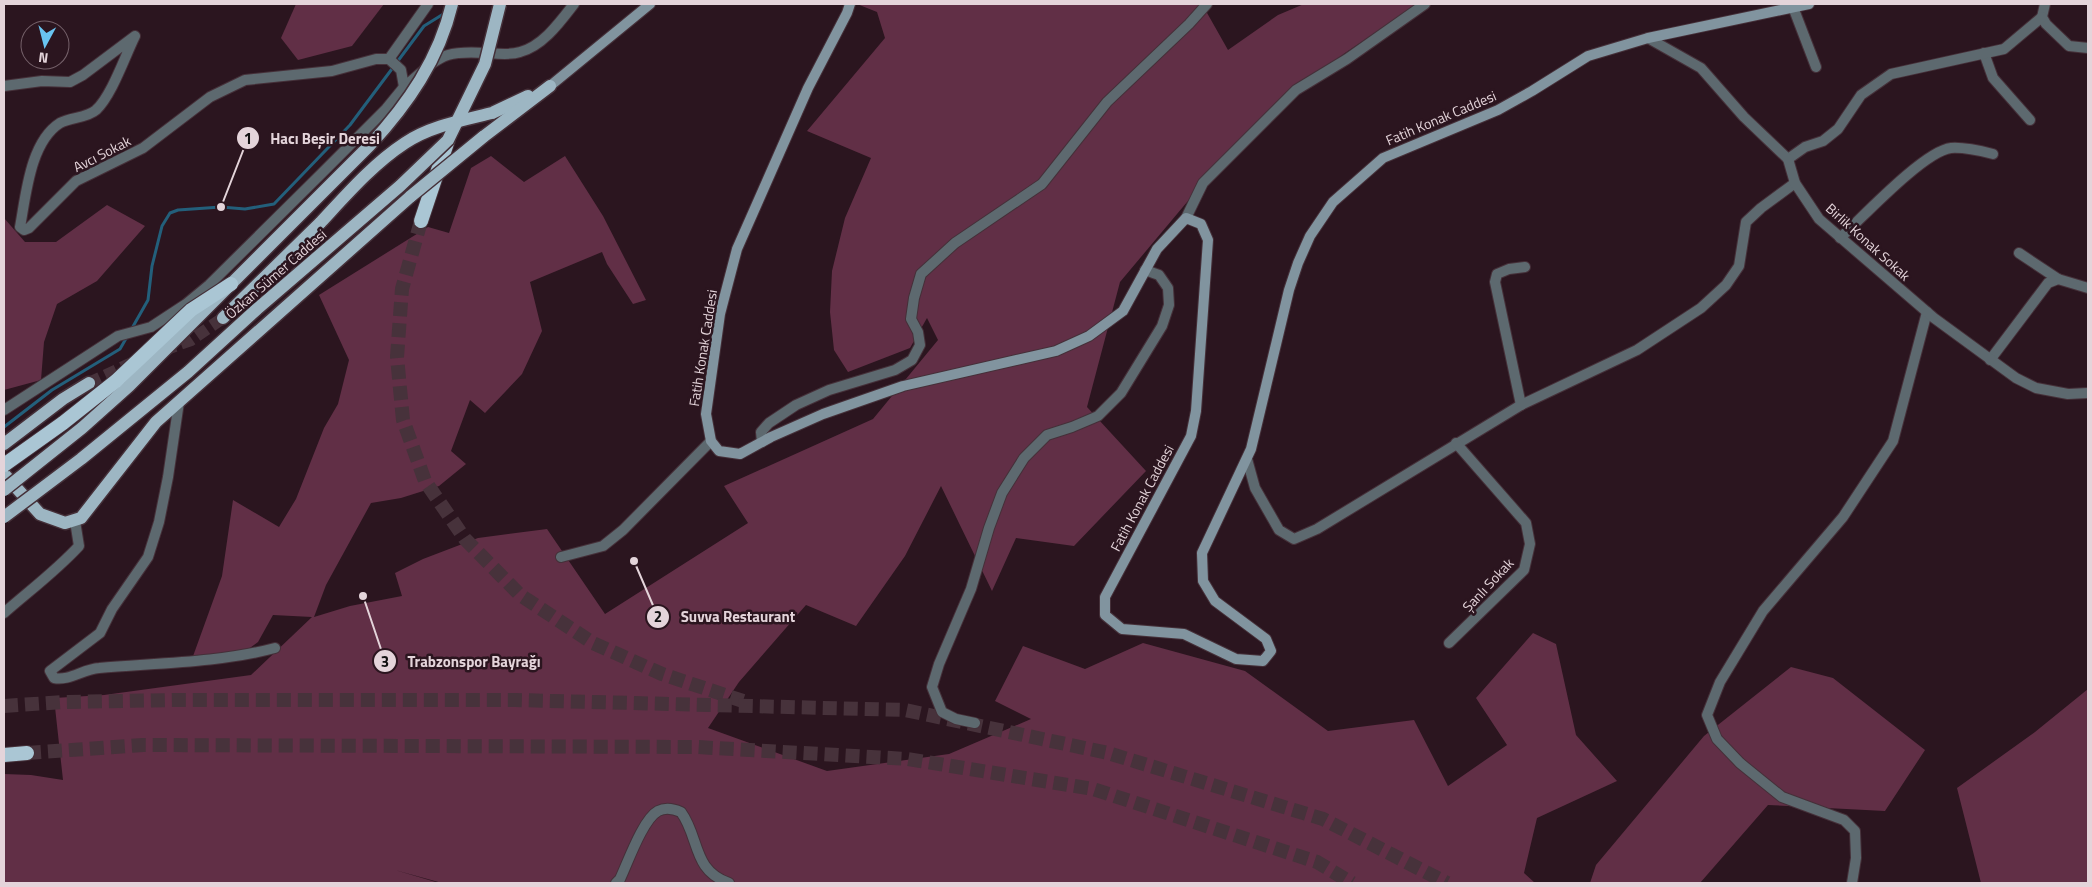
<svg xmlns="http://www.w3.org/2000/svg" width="2092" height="887" font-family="'Titillium Web',sans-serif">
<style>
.green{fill:#612f46}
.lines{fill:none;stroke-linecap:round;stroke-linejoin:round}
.stream{stroke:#235f7b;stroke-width:3}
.primary-tunnel{stroke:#47323b;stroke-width:12;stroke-dasharray:12 6;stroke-linecap:butt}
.trunk-tunnel{stroke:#47323b;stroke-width:14;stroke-dasharray:14 7;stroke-linecap:butt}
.minor-casing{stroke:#453039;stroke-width:12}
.tertiary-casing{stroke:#453039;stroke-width:12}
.secondary-casing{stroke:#453039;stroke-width:12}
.primary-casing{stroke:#453039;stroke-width:15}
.trunk-casing{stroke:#453039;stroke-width:16}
.minor{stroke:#5d696f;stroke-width:10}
.tertiary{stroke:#5d696f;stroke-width:10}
.secondary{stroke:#81949f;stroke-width:10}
.primary{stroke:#9db6c3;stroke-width:12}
.trunk{stroke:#aac6d4;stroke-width:14}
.primary-bridge-casing{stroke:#453039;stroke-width:15;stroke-linecap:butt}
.trunk-bridge-casing{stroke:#453039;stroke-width:16;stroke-linecap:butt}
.primary-bridge{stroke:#9db6c3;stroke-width:12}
.trunk-bridge{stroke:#aac6d4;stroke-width:14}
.labels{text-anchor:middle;stroke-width:5;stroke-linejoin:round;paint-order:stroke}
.street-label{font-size:14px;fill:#e4d4da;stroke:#2b151f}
.leader{fill:none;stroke:#e4d4da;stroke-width:2}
.callout-dot{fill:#e4d4da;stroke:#2b151f;stroke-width:2}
.mark-label{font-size:15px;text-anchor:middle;font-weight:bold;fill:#111}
.callout-label{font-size:15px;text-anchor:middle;font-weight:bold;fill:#e4d4da;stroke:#2b151f;stroke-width:5;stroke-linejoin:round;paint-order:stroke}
</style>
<rect width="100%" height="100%" fill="#2b151f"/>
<g class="green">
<polygon points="296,4 384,4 352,46 298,60 281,38"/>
<polygon points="857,4 1202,4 1228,50 1278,15 1304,4 1418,4 1345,53 1296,90 1203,183 1120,282 1087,407 1146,471 1074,546 1016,538 992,591 941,486 905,556 856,626 806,605 739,682 708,728 827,771 949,754 1031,719 995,701 1023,646 1085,669 1143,643 1245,671 1328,731 1414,720 1448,786 1507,745 1476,698 1533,633 1556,644 1576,735 1617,781 1537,818 1524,873 1535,883 442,883 395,870 439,883 4,883 4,774 31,775 63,780 54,698 104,695 251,675 312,617 273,615 258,642 243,653 192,659 222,576 233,500 279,527 296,499 324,428 338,404 349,360 319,295 428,227 449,233 471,168 491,156 524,182 565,156 603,216 646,300 633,304 607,264 602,252 530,282 542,331 522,374 485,413 470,400 451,451 466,464 439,486 401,498 371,503 326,585 314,617 350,606 402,596 395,573 423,559 478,538 547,529 605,614 748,523 724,486 873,419 938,340 927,318 910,348 848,372 834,350 830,312 832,271 845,218 871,158 807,131 885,38 877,12"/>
<polygon points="107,205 145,226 97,281 57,304 44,342 41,380 4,390 4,218 25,242 56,242"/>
<polygon points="1791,667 1833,678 1925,750 1885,811 1768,805 1700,883 1590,883 1596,865 1704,736"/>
<polygon points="2088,689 2088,883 1981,883 1957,788 2035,732"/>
</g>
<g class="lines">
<g class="stream">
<polyline points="131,330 148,300 152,266 162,226 170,213 178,210 221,207 245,209 274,204 350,125 424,26 445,13"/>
<polyline points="4,427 52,390 120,349 128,335"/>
</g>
<g class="primary-tunnel">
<polyline points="164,350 191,340 223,318"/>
<polyline points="89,383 134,362"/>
</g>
<g class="trunk-tunnel">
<polyline points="421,221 402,289 397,357 403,420 425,481 465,539 520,595 593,643 662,674 743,701"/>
<polyline points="4,706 63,702 179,700 515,700 905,710 1108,753 1323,819 1447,883"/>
<polyline points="27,753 143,745 697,747 908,759 1093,789 1317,862 1352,883"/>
</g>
<defs>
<g id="minor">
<polyline points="2045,4 2042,17 2046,24 2069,46 2088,48"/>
<polyline points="1793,7 1816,67"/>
<polyline points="1984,53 1993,78 2030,120"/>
<path d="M 389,59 L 401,70 L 404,87 C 417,77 432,60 448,55 C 462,51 475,53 490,53 C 499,54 511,55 520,52 C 543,46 560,22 574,4"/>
<path d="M 4,86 L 42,81 L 70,82 L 83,75 L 135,36 C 125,56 112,95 96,110 C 87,118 71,117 60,123 C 30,142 26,195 20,227 L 24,230 L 29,228 L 76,181 L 143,148 L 210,97 L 245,80 L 332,71 L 376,59 L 389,59 L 428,4"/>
<polyline points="1788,159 1805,147 1823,141 1838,129 1861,95 1891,74 2004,49 2042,17"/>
<polyline points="1186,218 1203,183 1296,90 1347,59 1425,4"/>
<path d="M 1840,238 C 1862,218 1924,151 1951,148 C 1964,147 1981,151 1993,154"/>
<polyline points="2019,253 2058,279"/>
<polyline points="1990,360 2048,283 2058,279 2088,288"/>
<path d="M 179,402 L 168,477 L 159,522 L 148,557 L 112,609 L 100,633 L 50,671 L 54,678 C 70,681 83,669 99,668 C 157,663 218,663 275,648"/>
<polyline points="1521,405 1495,282 1497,274 1509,269 1525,267"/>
<polyline points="4,410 118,336 151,327 186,304 209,285 320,175 386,109 404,87"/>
<polyline points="762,442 761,432 769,423 796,405 829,390 895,370 912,360 920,345 918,332 911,319 914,298 921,274 955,243 1042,184 1107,102 1189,24 1207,4"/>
<polyline points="1247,459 1255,488 1279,530 1294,539 1317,529 1521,405 1637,350 1701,308 1726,285 1739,266 1746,222 1761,208 1795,183"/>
<polyline points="561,557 603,546 623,530 711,441"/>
<path d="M 4,613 C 29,591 56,571 79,546 L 75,521"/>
<polyline points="1449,643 1524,570 1530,544 1526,523 1456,443"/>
<polyline points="975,723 956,719 942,712 932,687 939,664 971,589 989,528 1002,493 1024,458 1047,435 1072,427 1098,416 1121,393 1162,326 1169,305 1168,288 1159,275 1145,270"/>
<polyline points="1852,883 1856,858 1855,831 1844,820 1782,797 1740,763 1717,739 1707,715 1720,682 1763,611 1843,517 1893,441 1927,312"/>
</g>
<g id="tertiary">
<polyline points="1648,38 1701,68 1744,117 1788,159 1795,183 1819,219 1934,318 2016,378 2036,388 2068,394 2088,393"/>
<path d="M 616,883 L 620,879 C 628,862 643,819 658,811 C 666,807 674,809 681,812 C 700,838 692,870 729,883"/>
</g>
<g id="secondary">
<polyline points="850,4 847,13 808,88 737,249 720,314 706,414 711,441 719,451 740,454 771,437 823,414 903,386 1056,351 1089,336 1123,311 1157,249 1186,218 1201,224 1208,240 1196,411 1191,436 1105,597 1105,615 1122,629 1184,634 1236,659 1263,661 1271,651 1266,639 1215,601 1203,581 1202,553 1251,449 1289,290 1298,263 1310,236 1333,202 1383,158 1498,110 1532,91 1588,56 1648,38 1809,4"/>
<polyline points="550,86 650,4"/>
</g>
<g id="primary">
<polyline points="492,113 528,96"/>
<polyline points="483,137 550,86"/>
<polyline points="223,318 321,222"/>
<polyline points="4,444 63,399 89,383"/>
<polyline points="4,474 40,514 65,523 81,518 156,422 411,196"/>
</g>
<g id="trunk">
<polyline points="421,221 448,140"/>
<polyline points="4,755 27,753"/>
</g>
</defs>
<use href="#minor" class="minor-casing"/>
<use href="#tertiary" class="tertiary-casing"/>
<use href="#secondary" class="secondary-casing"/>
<use href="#primary" class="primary-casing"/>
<use href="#trunk" class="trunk-casing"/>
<use href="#minor" class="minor"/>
<use href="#tertiary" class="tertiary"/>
<use href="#secondary" class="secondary"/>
<use href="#primary" class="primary"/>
<use href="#trunk" class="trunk"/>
<defs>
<g id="primary-bridge">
<polyline points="411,196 483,137"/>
<path d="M 321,222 C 347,194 373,164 405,143 C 430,126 464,120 492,113"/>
<path d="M 4,490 L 82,428 L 129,386 L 370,145 C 408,104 439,59 452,4"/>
<polyline points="4,517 81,459 188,372 257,309 400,186 448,140 485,64 500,4"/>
</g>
<polyline id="trunk-bridge" points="4,465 63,423 116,381 191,310 231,284"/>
</defs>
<use href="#primary-bridge" class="primary-bridge-casing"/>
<use href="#trunk-bridge" class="trunk-bridge-casing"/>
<use href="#primary-bridge" class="primary-bridge"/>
<use href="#trunk-bridge" class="trunk-bridge"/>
</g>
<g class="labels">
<g class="street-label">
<text transform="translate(1441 118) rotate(-23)" y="5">Fatih Konak Caddesi</text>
<text transform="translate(102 154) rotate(-27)" y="5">Avcı Sokak</text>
<text transform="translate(1868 242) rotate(42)" y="5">Birlik Konak Sokak</text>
<text transform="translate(276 274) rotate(-41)" y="5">Özkan Sümer Caddesi</text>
<text transform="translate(703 348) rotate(-81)" y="5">Fatih Konak Caddesi</text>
<text transform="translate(1142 498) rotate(-62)" y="5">Fatih Konak Caddesi</text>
<text transform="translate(1488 585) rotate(-47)" y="5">Şanlı Sokak</text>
</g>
</g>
<path class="leader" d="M221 207L248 138M634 561L658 617M363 596L385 661"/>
<g class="callout-dot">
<circle cx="221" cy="207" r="5"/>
<circle cx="634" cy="561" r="5"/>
<circle cx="363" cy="596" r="5"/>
<circle cx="248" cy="138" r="12"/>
<circle cx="658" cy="617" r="12"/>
<circle cx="385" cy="661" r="12"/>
</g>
<g class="mark-label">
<text x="248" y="144">1</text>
<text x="658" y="622">2</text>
<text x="385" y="667">3</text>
</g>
<g class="callout-label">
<text x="325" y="144">Hacı Beşir Deresi</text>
<text x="738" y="622">Suvva Restaurant</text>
<text x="474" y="667">Trabzonspor Bayrağı</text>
</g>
<rect width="2092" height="887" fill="none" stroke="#e4d4da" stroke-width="10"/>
<g transform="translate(45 45) rotate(187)"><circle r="24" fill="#2b151f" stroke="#75616a"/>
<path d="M0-4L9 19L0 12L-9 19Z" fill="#69c4f1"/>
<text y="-8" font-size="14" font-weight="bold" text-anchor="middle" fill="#e4d4da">N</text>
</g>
</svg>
